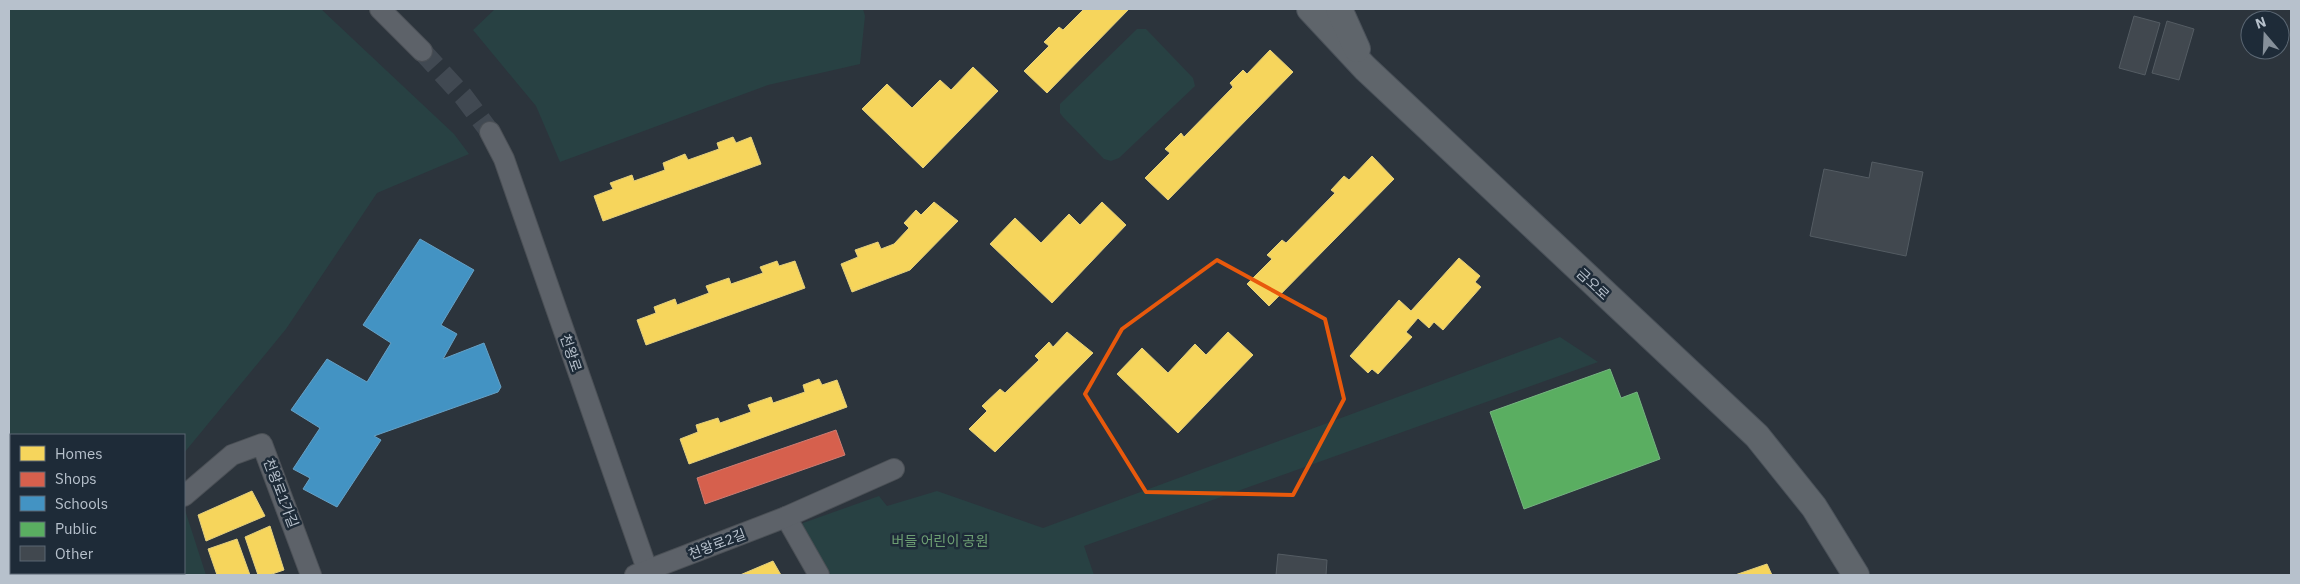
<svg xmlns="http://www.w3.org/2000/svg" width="2300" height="584" font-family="'IBM Plex Sans','Noto Sans KR',sans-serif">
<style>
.green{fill:#284143}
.homes{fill:#f6d55c;stroke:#e3cf7e}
.shops{fill:#d6604d;stroke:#cd7d73}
.schools{fill:#4393c3;stroke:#66a1c6}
.public{fill:#5aae61;stroke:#76b481}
.building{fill:#41484f;stroke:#545c63}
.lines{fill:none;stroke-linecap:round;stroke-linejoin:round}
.minor-tunnel{stroke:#414952;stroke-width:20;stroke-dasharray:20 10;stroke-linecap:butt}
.minor-casing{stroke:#4b5056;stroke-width:22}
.major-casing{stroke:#4a5159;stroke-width:28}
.minor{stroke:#5d6269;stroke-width:20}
.major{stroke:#5f656b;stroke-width:26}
.marked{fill:none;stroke:#e8590c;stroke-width:4;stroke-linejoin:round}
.labels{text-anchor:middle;stroke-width:5;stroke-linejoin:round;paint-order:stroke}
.street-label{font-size:14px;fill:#b7c1cc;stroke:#1e2b38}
.park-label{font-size:14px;fill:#6d9e73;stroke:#1e2b38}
</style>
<rect width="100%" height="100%" fill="#2c343c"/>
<g class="green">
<polygon points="9,9 321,9 454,134 469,154 377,193 286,329 184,453 184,435 11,435 11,527 9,526"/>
<polygon points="495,9 863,9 865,16 860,64 768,85 560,162 536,106 473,30"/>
<polygon points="1137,29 1146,29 1193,78 1195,86 1119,158 1111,161 1104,159 1063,117 1060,113 1060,104"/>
<polygon points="1560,337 1598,362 1084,546 1094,575 831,575 801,528 803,523 879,496 887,506 937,491 1043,528"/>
<polygon points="184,507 206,575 103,575 106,573 184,573"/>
</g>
<g class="homes">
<polygon points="1084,9 1129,9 1047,93 1024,71 1049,46 1044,42 1059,27 1063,30"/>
<polygon points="1270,50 1293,72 1168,200 1145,178 1170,153 1165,149 1181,133 1184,137 1233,87 1230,83 1243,70 1247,74"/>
<polygon points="973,67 998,91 923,168 862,109 887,84 912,108 940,80 951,90"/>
<polygon points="733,137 736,143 751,137 761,164 603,221 594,196 613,189 610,183 632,175 634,181 665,170 663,163 685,154 688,160 719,149 717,143"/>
<polygon points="1372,156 1394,179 1269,306 1247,284 1272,259 1267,255 1282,240 1286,243 1335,193 1331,190 1344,176 1349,180"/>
<polygon points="934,202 958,221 910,270 852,292 841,264 858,257 855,250 878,242 881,249 894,244 909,228 904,223 916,210 921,215"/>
<polygon points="1102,202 1126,225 1052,303 990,244 1015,218 1041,243 1069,214 1080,225"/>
<polygon points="1459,258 1480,276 1475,282 1481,287 1443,330 1434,322 1429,328 1418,318 1406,332 1412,337 1378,374 1372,369 1368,373 1350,356 1399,300 1411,311"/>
<polygon points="777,261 779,266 795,261 805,288 646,345 637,320 656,313 654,307 675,299 677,305 709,293 706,286 729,278 731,284 763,273 760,267"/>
<polygon points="1067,332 1093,353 995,452 969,429 987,411 982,406 1000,389 1005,393 1039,360 1035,356 1049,342 1053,347"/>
<polygon points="1228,332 1253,355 1178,433 1117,374 1142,348 1168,373 1195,344 1206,355"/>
<polygon points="819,379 822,385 837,380 847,407 689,464 680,439 698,432 696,425 718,418 720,423 751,412 748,405 771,397 773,403 805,392 803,385"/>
<polygon points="252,491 265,516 206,541 198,515"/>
<polygon points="270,526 284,570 269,575 258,575 245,537"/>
<polygon points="237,539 250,575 217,575 208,549"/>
<polygon points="773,561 781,575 740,575"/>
<polygon points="1767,564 1772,575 1735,575"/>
</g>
<polygon class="shops" points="836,430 845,455 705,504 697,478"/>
<polygon class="schools" points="420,239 474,270 441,325 457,334 443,359 484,343 501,387 498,392 374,436 381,440 337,507 303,489 310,478 293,469 320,428 291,410 327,359 367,382 391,343 363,325"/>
<polygon class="public" points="1610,369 1621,398 1637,392 1660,459 1524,509 1490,412"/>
<g class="building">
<polygon points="2134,16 2160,23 2145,75 2119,68"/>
<polygon points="2167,21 2194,29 2179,80 2152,73"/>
<polygon points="1872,162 1923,172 1906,256 1810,236 1824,169 1869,178"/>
<polygon points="1278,554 1327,560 1326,575 1276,575"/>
</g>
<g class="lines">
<polyline class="minor-tunnel" points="422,51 463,96 490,132"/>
<defs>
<g id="minor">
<polyline points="380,9 422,51"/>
<polyline points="490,132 504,159 649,575"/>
<polyline points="184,496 232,455 262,444 311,575"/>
<polyline points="786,517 819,575"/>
<polyline points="94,575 97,573"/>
<polyline points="635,575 786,517 894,469"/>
</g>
<g id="major">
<polyline points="1310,9 1365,68 1757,436 1814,507 1856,575"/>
<polyline points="1339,9 1357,49"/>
</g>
</defs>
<use href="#minor" class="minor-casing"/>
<use href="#major" class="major-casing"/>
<use href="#minor" class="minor"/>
<use href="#major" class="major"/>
</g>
<path class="marked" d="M 1217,260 L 1325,319 L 1344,399 L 1293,495 L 1146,492 L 1085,394 L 1122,329 Z"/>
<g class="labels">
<g class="street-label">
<text transform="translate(1593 284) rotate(43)" y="5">금오로</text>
<text transform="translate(571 353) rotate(71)" y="5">천왕로</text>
<text transform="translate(281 493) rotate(69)" y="5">천왕로1가길</text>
<text transform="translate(717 544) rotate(-21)" y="5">천왕로2길</text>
</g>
<g class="park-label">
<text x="940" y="546">버들 어린이 공원</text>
</g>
</g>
<rect width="2300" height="584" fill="none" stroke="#b7c1cc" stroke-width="20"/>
<rect x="10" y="434" width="175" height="140" fill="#1e2b38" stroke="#5b6773"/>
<rect x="20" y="446" width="25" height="15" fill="#f6d55c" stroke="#5b6773"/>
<text x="55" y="459" font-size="15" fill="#b7c1cc">Homes</text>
<rect x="20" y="472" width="25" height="15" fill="#d6604d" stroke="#5b6773"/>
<text x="55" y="484" font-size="15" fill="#b7c1cc">Shops</text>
<rect x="20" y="496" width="25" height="15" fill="#4393c3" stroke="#5b6773"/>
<text x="55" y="509" font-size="15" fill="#b7c1cc">Schools</text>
<rect x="20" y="522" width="25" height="15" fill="#5aae61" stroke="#5b6773"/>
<text x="55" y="534" font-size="15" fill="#b7c1cc">Public</text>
<rect x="20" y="546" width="25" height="15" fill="#41484f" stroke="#5b6773"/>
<text x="55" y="559" font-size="15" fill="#b7c1cc">Other</text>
<g transform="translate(2265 35) rotate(341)"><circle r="24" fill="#1e2b38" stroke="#5b6773"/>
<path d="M0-4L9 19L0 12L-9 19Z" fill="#86909a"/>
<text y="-8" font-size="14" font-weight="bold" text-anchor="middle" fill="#b7c1cc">N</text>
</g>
</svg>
